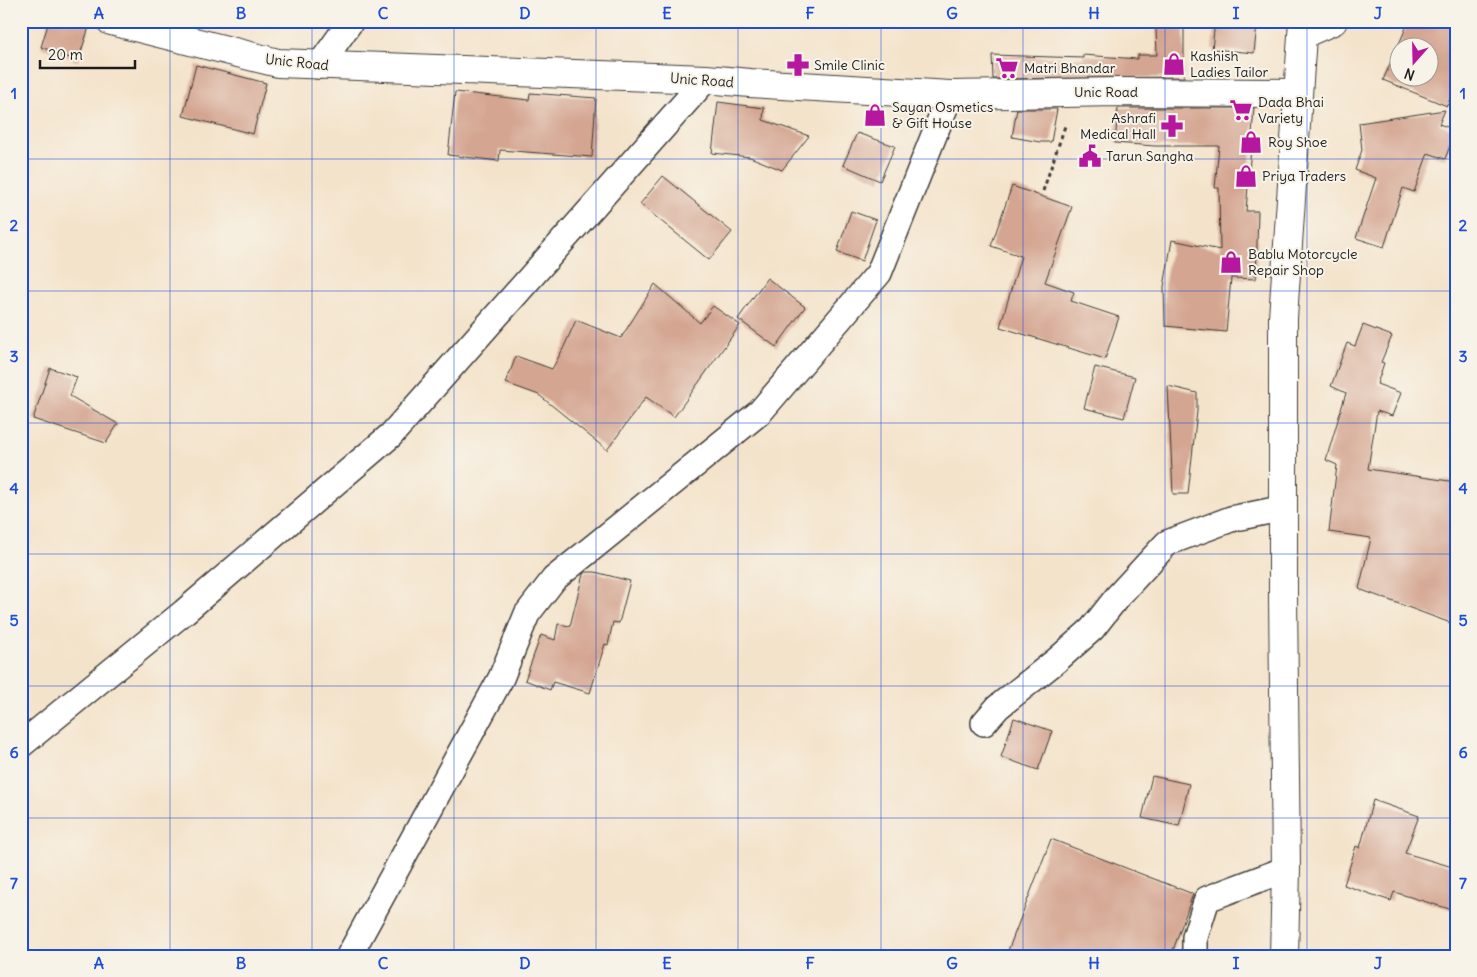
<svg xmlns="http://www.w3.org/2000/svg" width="1477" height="977" font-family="Delius,sans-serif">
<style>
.building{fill:#d4a591;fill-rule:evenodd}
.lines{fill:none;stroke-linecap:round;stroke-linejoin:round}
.street-casing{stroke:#3c3a36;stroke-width:28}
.secondary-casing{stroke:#3c3a36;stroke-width:30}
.primary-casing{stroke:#3c3a36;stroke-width:30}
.path{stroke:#3c3a36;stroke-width:3;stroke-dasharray:4 4;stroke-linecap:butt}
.street{stroke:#fff;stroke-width:25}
.secondary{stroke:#fff;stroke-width:28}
.primary{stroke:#fff;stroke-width:28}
.grid{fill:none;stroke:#1d4ed8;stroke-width:1;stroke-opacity:0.55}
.labels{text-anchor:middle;stroke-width:4;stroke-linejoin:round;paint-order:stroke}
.poi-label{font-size:14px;fill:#1c1c1c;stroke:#f7f3e8;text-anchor:start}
.street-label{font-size:14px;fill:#1c1c1c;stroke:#f7f3e8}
.neatline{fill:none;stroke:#1d4ed8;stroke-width:2}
.grid-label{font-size:16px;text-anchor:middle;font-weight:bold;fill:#1d4ed8}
</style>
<rect width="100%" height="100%" fill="#f7f3e8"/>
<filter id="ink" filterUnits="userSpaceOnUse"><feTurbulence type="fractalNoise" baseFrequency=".02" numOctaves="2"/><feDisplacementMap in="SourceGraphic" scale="10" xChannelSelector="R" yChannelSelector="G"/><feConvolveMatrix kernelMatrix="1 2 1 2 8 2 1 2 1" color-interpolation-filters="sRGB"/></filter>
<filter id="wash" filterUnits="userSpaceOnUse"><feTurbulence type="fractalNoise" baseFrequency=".0096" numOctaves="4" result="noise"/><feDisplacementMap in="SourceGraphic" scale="20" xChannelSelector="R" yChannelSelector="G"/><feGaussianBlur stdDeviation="1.12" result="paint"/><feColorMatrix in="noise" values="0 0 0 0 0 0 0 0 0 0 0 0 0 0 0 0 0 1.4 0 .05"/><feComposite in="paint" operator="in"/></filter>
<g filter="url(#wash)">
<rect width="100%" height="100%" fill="#f4e3cb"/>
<g id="blocks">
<g class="building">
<polygon points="49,21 91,21 78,61 41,47"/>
<polygon points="1215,21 1257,25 1254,53 1212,49"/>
<path d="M 1409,21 L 1438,21 L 1456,28 L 1456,83 L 1447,106 L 1383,80 ZM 1400,48 L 1430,48 L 1430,78 L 1400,78 Z"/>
<polygon points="1156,28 1184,28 1184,77 993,79 992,55 1083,58 1083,55 1138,59 1138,55 1157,55"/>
<polygon points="196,65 266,83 253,134 183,116"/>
<polygon points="455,92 529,100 530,93 596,98 592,157 500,150 499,161 448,155"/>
<polygon points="718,102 764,108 763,120 809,136 782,170 750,157 712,153"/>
<polygon points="1118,108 1254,108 1246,211 1258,211 1256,279 1231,278 1226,332 1165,326 1164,287 1172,240 1220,250 1219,188 1215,188 1219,146 1155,146 1115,143"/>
<polygon points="1017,109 1057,109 1051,142 1040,142 1012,137"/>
<polygon points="1445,110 1439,124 1456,130 1445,159 1428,153 1414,192 1403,188 1384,247 1356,238 1376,178 1355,170 1362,150 1359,123"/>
<polygon points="857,133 895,146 880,181 843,165"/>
<polygon points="663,176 732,232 709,260 640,204"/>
<polygon points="1012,186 1072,207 1045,282 1074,292 1071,301 1119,317 1105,359 1000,327 1021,256 991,246"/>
<polygon points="851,211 876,220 862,261 837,252"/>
<polygon points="767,278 805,307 776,347 738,319"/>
<polygon points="655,284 700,323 713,306 740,325 674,417 646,397 607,450 539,395 506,383 516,356 552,369 563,349 576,320 621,338"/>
<polygon points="1363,325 1392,336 1381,362 1384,363 1377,384 1401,393 1392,416 1377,411 1368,469 1456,482 1456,625 1359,589 1371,538 1329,532 1337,465 1326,460 1346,393 1331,386 1347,343 1355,346"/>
<polygon points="1095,367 1135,377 1124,418 1084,408"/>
<polygon points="50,368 77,377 70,396 118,424 106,443 33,419"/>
<polygon points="1168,386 1197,393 1197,411 1188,494 1173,494"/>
<polygon points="586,572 595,572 630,581 619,623 613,622 608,645 605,644 590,693 553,682 550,690 525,680 541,635 555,640 558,624 570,626 583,574"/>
<polygon points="1014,718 1052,731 1038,770 1001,757"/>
<polygon points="1152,776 1189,784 1179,826 1142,818"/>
<polygon points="1373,800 1419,816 1405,853 1456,868 1456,911 1394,892 1391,901 1344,885 1356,846 1360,848"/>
<polygon points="1051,839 1193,894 1171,956 1006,956"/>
</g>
</g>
</g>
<g filter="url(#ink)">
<use href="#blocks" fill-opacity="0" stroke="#3c3a36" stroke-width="1"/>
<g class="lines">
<defs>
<g id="street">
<polyline points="319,66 351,21"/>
<polyline points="984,723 998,707 1057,660 1092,629 1118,596 1167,543 1231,519 1284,508"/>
<polyline points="21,745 184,612 391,435 706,79"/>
<polyline points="349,956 501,678 527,614 554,579 760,412 879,273 950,95"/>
<polyline points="1195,956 1195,937 1207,899 1286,869"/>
</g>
<g id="secondary">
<polyline points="111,21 278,63 706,79 750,83 950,95 1117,92 1298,93"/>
<polyline points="1303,34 1333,21"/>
</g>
<polyline id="primary" points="1284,956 1286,869 1283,597 1283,318 1303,21"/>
</defs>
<use href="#street" class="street-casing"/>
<use href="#secondary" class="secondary-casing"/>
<use href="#primary" class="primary-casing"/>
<polyline class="path" points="1043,191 1066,123"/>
<use href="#street" class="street"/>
<use href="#secondary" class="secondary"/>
<use href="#primary" class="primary"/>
</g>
</g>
<path class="grid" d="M 170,21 L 170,956M 312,21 L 312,956M 454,21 L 454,956M 596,21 L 596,956M 738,21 L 738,956M 881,21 L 881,956M 1023,21 L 1023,956M 1165,21 L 1165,956M 1307,21 L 1307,956M 21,159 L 1456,159M 21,291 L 1456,291M 21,423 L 1456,423M 21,554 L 1456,554M 21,686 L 1456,686M 21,818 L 1456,818"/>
<defs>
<symbol id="shop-bare" viewBox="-9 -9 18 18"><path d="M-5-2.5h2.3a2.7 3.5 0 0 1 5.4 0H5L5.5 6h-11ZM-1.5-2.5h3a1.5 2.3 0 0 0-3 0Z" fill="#b5179e" stroke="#f7f3e8" stroke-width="2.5" paint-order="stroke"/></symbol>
<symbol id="pharmacy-bare" viewBox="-9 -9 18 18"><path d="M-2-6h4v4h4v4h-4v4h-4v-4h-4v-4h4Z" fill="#b5179e" stroke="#f7f3e8" stroke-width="2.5" paint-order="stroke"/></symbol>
<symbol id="supermarket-bare" viewBox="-9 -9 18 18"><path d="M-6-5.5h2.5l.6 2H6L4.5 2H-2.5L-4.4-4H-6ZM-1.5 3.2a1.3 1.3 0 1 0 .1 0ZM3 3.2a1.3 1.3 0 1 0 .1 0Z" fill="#b5179e" stroke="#f7f3e8" stroke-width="2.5" paint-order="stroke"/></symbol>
<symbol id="civic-bare" viewBox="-9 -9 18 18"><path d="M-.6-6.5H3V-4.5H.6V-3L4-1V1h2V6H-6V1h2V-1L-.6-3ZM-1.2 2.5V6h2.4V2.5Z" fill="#b5179e" stroke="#f7f3e8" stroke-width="2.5" paint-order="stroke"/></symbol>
</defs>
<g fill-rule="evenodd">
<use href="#shop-bare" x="1158" y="48" width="32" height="32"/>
<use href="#pharmacy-bare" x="782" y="49" width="32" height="32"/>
<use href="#supermarket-bare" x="991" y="52" width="32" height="32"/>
<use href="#supermarket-bare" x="1225" y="94" width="32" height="32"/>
<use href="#shop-bare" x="859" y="99" width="32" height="32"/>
<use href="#pharmacy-bare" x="1156" y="110" width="32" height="32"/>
<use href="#shop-bare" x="1235" y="126" width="32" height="32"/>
<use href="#civic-bare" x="1074" y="140" width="32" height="32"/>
<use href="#shop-bare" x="1230" y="160" width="32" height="32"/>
<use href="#shop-bare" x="1215" y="246" width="32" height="32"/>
</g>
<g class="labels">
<g class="poi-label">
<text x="1190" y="61">Kashish<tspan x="1190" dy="16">Ladies Tailor</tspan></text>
<text x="814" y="70">Smile Clinic</text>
<text x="1024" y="73">Matri Bhandar</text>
<text x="1258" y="107">Dada Bhai<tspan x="1258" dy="16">Variety</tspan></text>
<text x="892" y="112">Sayan Osmetics<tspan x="892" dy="16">&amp; Gift House</tspan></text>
<text x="1156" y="123" text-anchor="end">Ashrafi<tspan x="1156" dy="16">Medical Hall</tspan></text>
<text x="1268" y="147">Roy Shoe</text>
<text x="1106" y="161">Tarun Sangha</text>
<text x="1262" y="181">Priya Traders</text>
<text x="1248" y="259">Bablu Motorcycle<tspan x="1248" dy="16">Repair Shop</tspan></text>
</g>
<g class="street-label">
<text transform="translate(297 62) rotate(6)" y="5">Unic Road</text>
<text transform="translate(702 80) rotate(4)" y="5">Unic Road</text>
<text x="1106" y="97">Unic Road</text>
</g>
</g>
<rect width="1477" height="977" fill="none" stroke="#f7f3e8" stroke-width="55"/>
<g transform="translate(1414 62) rotate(200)"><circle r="24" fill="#f7f3e8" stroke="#9f9d96"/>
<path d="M0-4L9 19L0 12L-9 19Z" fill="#b5179e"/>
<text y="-8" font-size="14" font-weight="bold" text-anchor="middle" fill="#1c1c1c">N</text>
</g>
<path d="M40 60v8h95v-8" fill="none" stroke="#1c1c1c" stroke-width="2.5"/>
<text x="48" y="60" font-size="15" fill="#1c1c1c" stroke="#f7f3e8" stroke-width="4" paint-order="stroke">20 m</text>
<rect x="28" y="28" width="1422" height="922" class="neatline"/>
<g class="grid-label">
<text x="99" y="19">A</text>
<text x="241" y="19">B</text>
<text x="383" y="19">C</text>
<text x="525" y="19">D</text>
<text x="667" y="19">E</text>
<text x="810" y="19">F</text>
<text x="952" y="19">G</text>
<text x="1094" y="19">H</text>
<text x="1236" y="19">I</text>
<text x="1378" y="19">J</text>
<text x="14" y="99">1</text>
<text x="1463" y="99">1</text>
<text x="14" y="231">2</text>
<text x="1463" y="231">2</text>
<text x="14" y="362">3</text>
<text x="1463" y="362">3</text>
<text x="14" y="494">4</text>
<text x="1463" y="494">4</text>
<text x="14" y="626">5</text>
<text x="1463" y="626">5</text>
<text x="14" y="758">6</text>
<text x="1463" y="758">6</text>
<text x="14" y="889">7</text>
<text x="1463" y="889">7</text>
<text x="99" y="969">A</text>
<text x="241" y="969">B</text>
<text x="383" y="969">C</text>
<text x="525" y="969">D</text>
<text x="667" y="969">E</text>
<text x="810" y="969">F</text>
<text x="952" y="969">G</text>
<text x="1094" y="969">H</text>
<text x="1236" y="969">I</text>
<text x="1378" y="969">J</text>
</g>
</svg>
